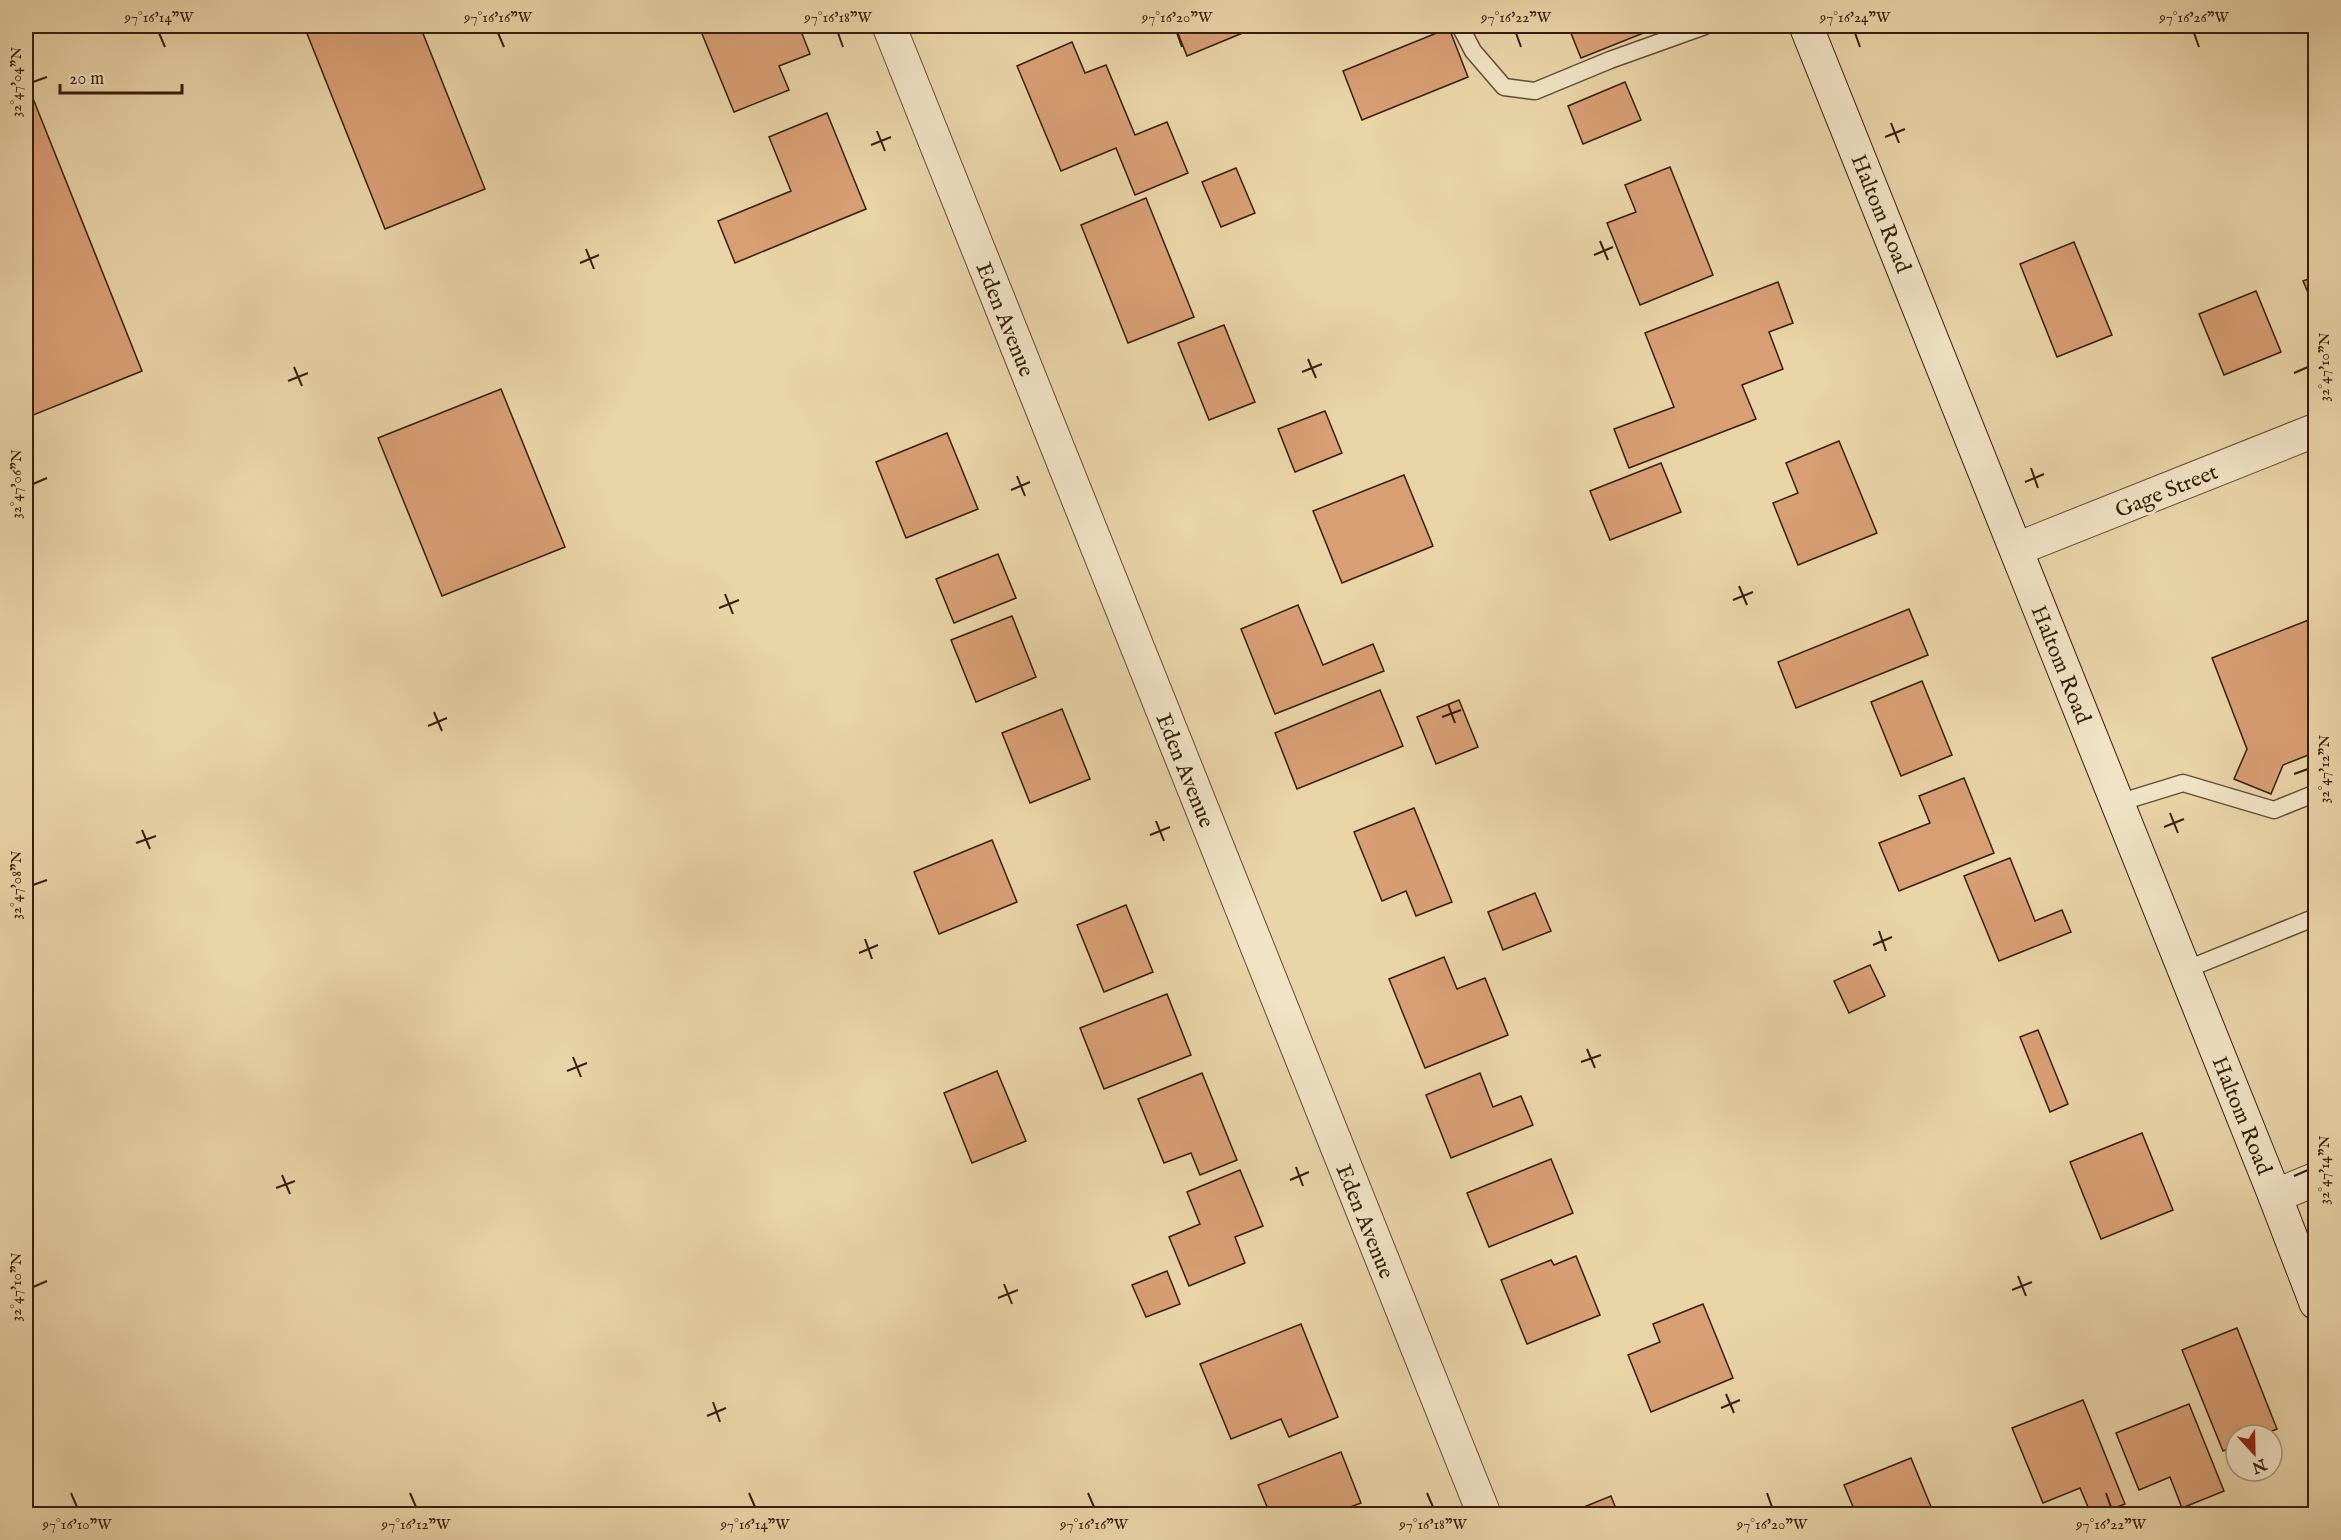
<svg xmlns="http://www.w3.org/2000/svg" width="2341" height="1540" font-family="'IM FELL English',serif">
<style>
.building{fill:#d89e74;stroke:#361e0d;stroke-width:1.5}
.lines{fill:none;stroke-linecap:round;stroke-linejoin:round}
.lane-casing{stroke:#634c34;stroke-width:19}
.street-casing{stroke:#634c34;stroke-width:35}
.secondary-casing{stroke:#361e0d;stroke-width:35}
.lane{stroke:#f1e3c6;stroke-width:16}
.street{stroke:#f1e3c6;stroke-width:33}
.secondary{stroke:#f1e3c6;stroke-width:33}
.ticks{fill:none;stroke:#361e0d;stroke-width:2}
.labels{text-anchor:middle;stroke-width:6;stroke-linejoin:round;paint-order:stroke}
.street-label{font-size:22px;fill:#361e0d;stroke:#f1e3c6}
.neatline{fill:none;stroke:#361e0d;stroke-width:2}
.ticks-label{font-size:15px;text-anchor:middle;fill:#361e0d}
</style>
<rect width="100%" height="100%" fill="#e9d4a8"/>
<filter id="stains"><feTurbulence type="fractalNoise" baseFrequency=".00333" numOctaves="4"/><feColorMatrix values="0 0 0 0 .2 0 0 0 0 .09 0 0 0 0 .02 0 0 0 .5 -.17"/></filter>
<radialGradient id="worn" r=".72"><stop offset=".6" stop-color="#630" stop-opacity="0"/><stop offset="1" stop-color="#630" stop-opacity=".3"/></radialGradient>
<g class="building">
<polygon points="304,26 420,26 485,189 385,229"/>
<polygon points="709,26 799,26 810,54 779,66 789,90 734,112 700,29"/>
<polygon points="1175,26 1242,26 1245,32 1187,56"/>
<polygon points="1568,26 1661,26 1581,58"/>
<polygon points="1449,28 1468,77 1362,120 1343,71"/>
<polygon points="1072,42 1085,73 1106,65 1135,135 1167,122 1188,173 1135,195 1116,148 1061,171 1017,66"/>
<polygon points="26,81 142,371 26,418"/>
<polygon points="1625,82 1641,120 1583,144 1568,106"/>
<polygon points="827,113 866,209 735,263 718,221 791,191 769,137"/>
<polygon points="1670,167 1713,275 1640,305 1607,223 1636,212 1625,185"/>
<polygon points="1236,168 1255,213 1221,227 1202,182"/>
<polygon points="1146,198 1194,317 1128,343 1081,225"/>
<polygon points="2074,242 2112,335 2057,357 2020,264"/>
<polygon points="2316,276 2316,311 2303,281"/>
<polygon points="1778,282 1793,323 1769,332 1783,369 1742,385 1756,419 1629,468 1614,429 1674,407 1645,333"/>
<polygon points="2256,291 2281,352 2224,375 2199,314"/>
<polygon points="1224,325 1255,402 1209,420 1178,343"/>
<polygon points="501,389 565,547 442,596 378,438"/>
<polygon points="1325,411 1342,453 1295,472 1278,429"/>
<polygon points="947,433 978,509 906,538 876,462"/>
<polygon points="1839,441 1877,533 1798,565 1773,503 1798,493 1786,463"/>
<polygon points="1661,463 1681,512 1610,540 1590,491"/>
<polygon points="1404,475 1433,546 1342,583 1313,511"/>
<polygon points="998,554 1016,598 954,623 936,579"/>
<polygon points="1298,605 1323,665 1373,644 1384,671 1275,714 1241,629"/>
<polygon points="1909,609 1928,655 1796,708 1778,662"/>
<polygon points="1012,616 1036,677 976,702 951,640"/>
<polygon points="2316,617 2316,752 2283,765 2271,794 2234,779 2247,749 2212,658"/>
<polygon points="1922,681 1952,755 1901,776 1871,702"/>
<polygon points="1380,690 1403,746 1297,789 1275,733"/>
<polygon points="1459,700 1478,747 1436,764 1417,717"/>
<polygon points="1062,709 1090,779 1030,803 1002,733"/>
<polygon points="1964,778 1994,853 1899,891 1879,843 1930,823 1919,796"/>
<polygon points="1414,808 1452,902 1416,916 1406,891 1382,901 1354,832"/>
<polygon points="992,840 1017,902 939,934 914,872"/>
<polygon points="2010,858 2035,921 2062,910 2071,932 1999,961 1964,876"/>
<polygon points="1535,893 1551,931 1503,950 1488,912"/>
<polygon points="1126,905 1153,972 1104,992 1077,925"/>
<polygon points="1444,957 1457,989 1485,978 1508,1035 1425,1068 1389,979"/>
<polygon points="1870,965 1885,996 1849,1013 1834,981"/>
<polygon points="1167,994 1191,1055 1104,1089 1080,1028"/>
<polygon points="2038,1030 2068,1104 2050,1112 2020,1037"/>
<polygon points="997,1071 1026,1141 972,1163 944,1093"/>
<polygon points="1202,1073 1237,1160 1200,1175 1191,1153 1164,1163 1138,1099"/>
<polygon points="1480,1073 1493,1107 1521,1096 1533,1125 1451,1158 1426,1095"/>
<polygon points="2142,1133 2173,1210 2101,1239 2070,1162"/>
<polygon points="1551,1159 1573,1213 1489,1247 1467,1193"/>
<polygon points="1240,1170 1263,1226 1235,1237 1245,1263 1189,1286 1169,1237 1200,1224 1187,1192"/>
<polygon points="1576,1256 1600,1315 1527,1344 1501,1280 1551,1260 1554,1265"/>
<polygon points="1167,1271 1180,1304 1146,1317 1132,1285"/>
<polygon points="1703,1304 1733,1378 1651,1412 1628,1355 1660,1342 1653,1324"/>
<polygon points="1301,1324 1338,1417 1289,1437 1281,1419 1231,1439 1200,1364"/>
<polygon points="2237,1328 2277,1429 2262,1435 2236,1435 2236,1446 2223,1451 2182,1350"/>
<polygon points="2083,1400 2125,1504 2098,1514 2091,1514 2080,1488 2043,1503 2012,1428"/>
<polygon points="2189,1404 2224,1491 2182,1508 2170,1477 2139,1490 2116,1433"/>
<polygon points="1341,1452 1361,1503 1332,1514 1270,1514 1258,1485"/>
<polygon points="1911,1458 1934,1514 1856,1514 1844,1485"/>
<polygon points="1611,1496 1618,1514 1569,1514 1569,1513"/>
</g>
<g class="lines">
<defs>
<g id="lane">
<polyline points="1460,26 1473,51 1504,87 1535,91 1610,60 1705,26"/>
<polyline points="2118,803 2183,783 2274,810 2316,793"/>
<polyline points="2185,970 2316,917"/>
</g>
<g id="street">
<polyline points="889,26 1484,1514"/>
<polyline points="2017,549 2316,430"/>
<polyline points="2275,1196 2316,1179"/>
</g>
<polyline id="secondary" points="1806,26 2275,1196 2316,1303"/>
</defs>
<use href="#lane" class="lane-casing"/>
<use href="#street" class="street-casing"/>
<use href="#secondary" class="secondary-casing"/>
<use href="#lane" class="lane"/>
<use href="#street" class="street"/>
<use href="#secondary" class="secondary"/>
</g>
<path class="ticks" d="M 159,33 L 165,47M 498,33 L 504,47M 838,33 L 843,47M 1177,33 L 1182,47M 1516,33 L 1521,47M 1855,33 L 1860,47M 2194,33 L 2199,47M 33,82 L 47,77M 1891,123 L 1899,143M 877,131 L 885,151M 1885,137 L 1905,129M 871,145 L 891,137M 1600,241 L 1608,260M 586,249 L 594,269M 1594,255 L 1613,247M 580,263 L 599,255M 1308,359 L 1316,378M 294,367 L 302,386M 1302,372 L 1322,364M 2294,373 L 2308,367M 288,381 L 308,373M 2031,468 L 2038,488M 1017,476 L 1025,496M 2025,482 L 2044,474M 33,484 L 47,478M 1011,490 L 1030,482M 1739,586 L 1747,605M 725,594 L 733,614M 1733,600 L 1753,592M 719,608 L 739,600M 1448,704 L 1455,723M 434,712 L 442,731M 1442,717 L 1461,710M 428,726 L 447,718M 2294,774 L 2308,769M 2170,813 L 2178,833M 1156,821 L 1164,841M 2164,827 L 2184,819M 142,830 L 150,849M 1150,835 L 1170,827M 136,843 L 156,836M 33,885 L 47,880M 1879,931 L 1886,951M 865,939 L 872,959M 1873,945 L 1892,937M 859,953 L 878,945M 1587,1049 L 1595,1068M 573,1057 L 581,1077M 1581,1062 L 1601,1055M 567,1071 L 587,1063M 1296,1167 L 1303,1186M 282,1175 L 290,1194M 2294,1176 L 2308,1170M 1290,1180 L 1309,1172M 276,1188 L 295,1181M 2018,1276 L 2026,1296M 1004,1284 L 1012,1304M 33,1287 L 47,1281M 2012,1290 L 2032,1282M 998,1298 L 1018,1290M 1726,1394 L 1734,1413M 713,1402 L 720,1422M 1721,1408 L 1740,1400M 707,1416 L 726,1408M 71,1493 L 77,1507M 410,1493 L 416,1507M 749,1493 L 755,1507M 1088,1493 L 1094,1507M 1427,1493 L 1433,1507M 1767,1493 L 1772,1507M 2106,1493 L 2111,1507"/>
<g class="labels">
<g class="street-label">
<text transform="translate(1882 213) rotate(68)" y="8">Haltom Road</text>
<text transform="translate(1006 319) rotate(68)" y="8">Eden Avenue</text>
<text transform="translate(2166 490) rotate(-22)" y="8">Gage Street</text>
<text transform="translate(2062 664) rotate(68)" y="8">Haltom Road</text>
<text transform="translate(1186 770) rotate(68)" y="8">Eden Avenue</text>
<text transform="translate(2243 1115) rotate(68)" y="8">Haltom Road</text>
<text transform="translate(1366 1221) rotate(68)" y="8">Eden Avenue</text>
</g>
</g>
<rect width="2341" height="1540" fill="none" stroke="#e9d4a8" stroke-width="66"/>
<g transform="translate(2254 1453) rotate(158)"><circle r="28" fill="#f1e3c6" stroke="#a6947c" stroke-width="1.5"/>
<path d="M0-4.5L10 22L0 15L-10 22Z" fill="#8f2418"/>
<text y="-9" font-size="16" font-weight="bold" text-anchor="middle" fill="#361e0d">N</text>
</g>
<path d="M60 84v9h122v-9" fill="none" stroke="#361e0d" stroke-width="3"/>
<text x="69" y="84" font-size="18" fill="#361e0d" stroke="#f1e3c6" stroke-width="4.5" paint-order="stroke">20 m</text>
<rect x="33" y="33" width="2275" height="1474" class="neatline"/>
<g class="ticks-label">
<text x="159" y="22">97°16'14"W</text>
<text x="498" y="22">97°16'16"W</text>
<text x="838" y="22">97°16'18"W</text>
<text x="1177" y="22">97°16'20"W</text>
<text x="1516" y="22">97°16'22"W</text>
<text x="1855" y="22">97°16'24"W</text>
<text x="2194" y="22">97°16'26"W</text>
<text transform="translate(16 82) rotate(-90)" y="5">32°47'04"N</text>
<text transform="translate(2324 367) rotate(-90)" y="5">32°47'10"N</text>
<text transform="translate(16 484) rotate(-90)" y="5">32°47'06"N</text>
<text transform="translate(2324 769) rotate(-90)" y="5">32°47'12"N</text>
<text transform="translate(16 885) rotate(-90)" y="5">32°47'08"N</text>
<text transform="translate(2324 1170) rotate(-90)" y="5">32°47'14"N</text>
<text transform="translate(16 1287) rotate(-90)" y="5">32°47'10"N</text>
<text x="77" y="1529">97°16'10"W</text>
<text x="416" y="1529">97°16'12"W</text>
<text x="755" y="1529">97°16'14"W</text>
<text x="1094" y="1529">97°16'16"W</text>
<text x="1433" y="1529">97°16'18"W</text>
<text x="1772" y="1529">97°16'20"W</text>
<text x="2111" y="1529">97°16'22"W</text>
</g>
<rect width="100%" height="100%" filter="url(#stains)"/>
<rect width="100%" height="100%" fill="url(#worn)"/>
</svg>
